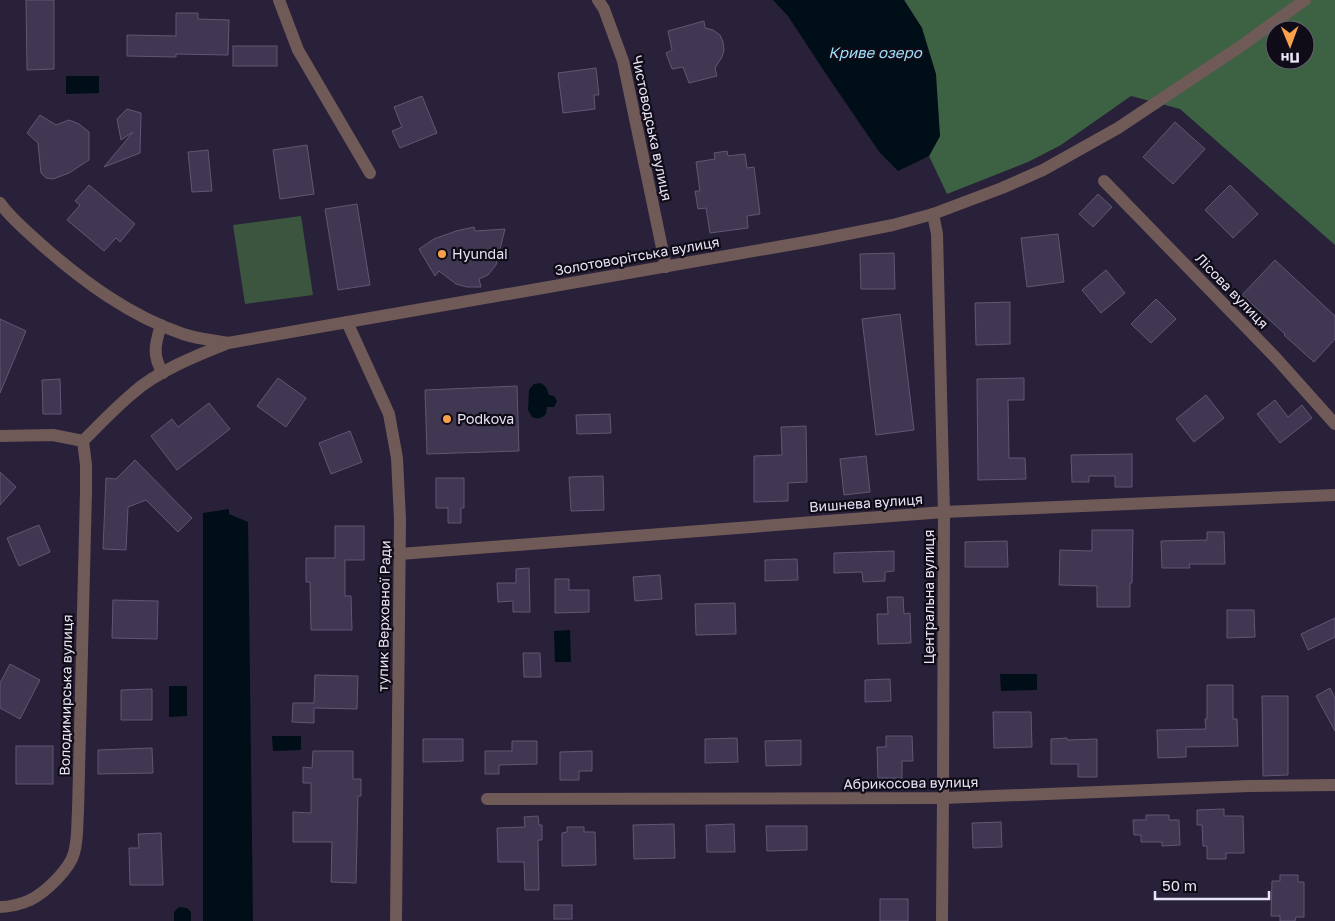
<svg xmlns="http://www.w3.org/2000/svg" width="1335" height="921" font-family="'Golos Text',sans-serif">
<style>
.green{fill:#3b553f}
.forest{fill:#3d6143;fill-rule:evenodd}
.water{fill:#000e17}
.building{fill:#403752;stroke:#605774}
.lines{fill:none;stroke-linecap:round;stroke-linejoin:round}
.minor{stroke:#705a58;stroke-width:12}
.poi-dot{fill:#f8a04b;stroke:#100c17;stroke-width:2}
.labels{text-anchor:middle;stroke-width:4.5;stroke-linejoin:round;paint-order:stroke}
.street-label{font-size:14px;fill:#e8e3f5;stroke:#100c17}
.poi-label{font-size:14px;fill:#e8e3f5;stroke:#100c17;text-anchor:start}
.water-label{font-size:15px;font-style:italic;fill:#9edffa;stroke:#100c17}
</style>
<rect width="100%" height="100%" fill="#292039"/>
<polygon class="green" points="301,216 313,295 245,304 233,225"/>
<path class="forest" d="M 904,0 L 1335,0 L 1335,245 L 1180,109 L 1131,96 L 1061,145 L 1028,162 L 947,194 L 929,156 L 940,136 L 922,28 ZM 1275,30 L 1305,30 L 1305,60 L 1275,60 Z"/>
<g class="water">
<polygon points="773,0 904,0 922,28 936,74 940,136 929,156 898,171 880,153 824,71 788,16"/>
<polygon points="66,76 99,76 99,93 66,94"/>
<path d="M 541,383 L 546,387 L 549,395 L 554,396 L 557,401 L 554,407 L 547,407 L 546,414 C 541,419 538,419 532,417 L 528,410 L 529,390 L 534,384 Z"/>
<polygon points="229,509 229,514 248,522 253,921 203,921 203,513"/>
<polygon points="570,630 571,662 555,662 554,631"/>
<polygon points="1000,674 1037,674 1037,690 1001,691"/>
<polygon points="169,686 187,686 187,716 169,717"/>
<polygon points="272,736 301,736 301,750 273,751"/>
<polygon points="179,907 187,908 191,912 191,921 174,921 174,912"/>
</g>
<g class="building">
<polygon points="26,0 54,0 54,69 27,70"/>
<polygon points="176,13 198,13 198,19 229,20 228,55 176,54 176,57 127,56 127,35 176,36"/>
<polygon points="704,21 705,28 713,30 720,35 723,42 724,50 722,57 715,68 717,76 689,83 683,67 672,69 666,53 672,50 668,31"/>
<rect x="233" y="46" width="44" height="20"/>
<polygon points="596,68 599,95 594,95 595,109 563,113 558,73"/>
<polygon points="422,96 437,133 400,148 392,131 402,127 394,107"/>
<polygon points="127,109 141,113 140,153 104,167 133,132 121,140 117,119"/>
<polygon points="40,115 56,125 69,120 79,124 89,132 89,160 69,173 53,179 46,178 41,173 38,143 27,133"/>
<polygon points="1175,122 1205,149 1173,184 1143,157"/>
<polygon points="307,145 314,194 280,199 273,150"/>
<polygon points="208,150 212,191 192,192 188,152"/>
<polygon points="727,151 728,156 745,154 747,168 754,167 760,214 747,216 748,228 710,233 706,208 698,209 695,191 700,191 696,162 715,159 714,153"/>
<polygon points="89,185 135,224 120,242 116,238 104,251 67,220 80,205 75,201"/>
<polygon points="1230,185 1258,214 1233,238 1205,210"/>
<polygon points="1098,194 1112,207 1093,227 1079,214"/>
<polygon points="357,204 370,285 338,290 325,209"/>
<polygon points="474,227 475,231 505,229 496,265 488,275 479,279 481,287 467,287 456,284 439,271 435,276 419,249 434,239 456,231"/>
<polygon points="1058,234 1064,282 1027,287 1021,238"/>
<polygon points="894,253 895,289 861,289 860,254"/>
<polygon points="1275,260 1335,316 1335,339 1314,362 1284,335 1285,334 1242,295"/>
<polygon points="1106,270 1125,293 1101,313 1082,290"/>
<polygon points="1156,299 1176,319 1151,343 1131,324"/>
<polygon points="1010,302 1010,344 976,345 975,303"/>
<polygon points="900,314 914,430 876,435 862,319"/>
<polygon points="0,319 26,331 0,393"/>
<polygon points="278,378 306,398 286,427 257,406"/>
<polygon points="1024,378 1024,400 1008,400 1009,458 1025,458 1026,479 978,480 977,379"/>
<polygon points="60,379 61,414 43,414 42,380"/>
<polygon points="517,386 519,451 427,454 425,390"/>
<polygon points="1206,395 1224,418 1194,442 1176,419"/>
<polygon points="1275,400 1288,417 1302,405 1312,418 1280,443 1257,414"/>
<polygon points="209,403 230,429 177,470 151,436 172,419 178,427"/>
<polygon points="610,414 611,433 577,434 576,415"/>
<polygon points="806,426 807,482 788,483 788,501 754,502 754,456 782,455 781,427"/>
<polygon points="350,431 362,462 331,474 319,443"/>
<polygon points="1132,454 1132,487 1115,487 1115,476 1089,476 1089,482 1072,482 1071,455"/>
<polygon points="866,456 870,492 844,495 840,459"/>
<polygon points="135,460 192,518 178,532 146,500 128,507 126,550 103,549 106,478 116,479"/>
<polygon points="0,472 16,487 0,505"/>
<polygon points="603,476 604,510 571,511 569,477"/>
<polygon points="436,478 464,478 464,508 461,508 461,523 448,523 448,508 436,508"/>
<polygon points="39,525 50,552 19,566 7,538"/>
<polygon points="335,526 364,526 364,560 345,560 345,596 351,596 352,630 311,630 310,582 306,582 306,558 335,558"/>
<polygon points="1092,530 1133,530 1132,583 1130,583 1130,607 1097,607 1097,586 1059,585 1060,550 1092,551"/>
<polygon points="1207,532 1224,532 1225,564 1189,564 1190,568 1162,568 1161,541 1207,540"/>
<polygon points="1007,541 1008,567 965,567 965,542"/>
<polygon points="894,551 894,571 885,572 885,581 863,582 862,572 834,573 834,553"/>
<polygon points="797,559 798,580 765,581 765,560"/>
<polygon points="529,568 530,612 513,612 513,601 498,602 497,583 516,583 516,569"/>
<polygon points="660,575 662,599 635,601 633,577"/>
<polygon points="555,579 569,579 569,590 589,590 589,612 555,613"/>
<polygon points="887,597 903,597 904,614 910,613 911,643 878,644 877,614 888,614"/>
<polygon points="113,600 158,601 157,639 112,638"/>
<polygon points="735,603 736,634 696,635 695,604"/>
<polygon points="1227,610 1254,610 1255,637 1227,638"/>
<polygon points="1335,618 1335,637 1308,650 1301,634"/>
<polygon points="523,653 540,653 541,677 524,677"/>
<polygon points="10,664 40,680 20,719 0,708 0,683"/>
<polygon points="315,675 358,676 357,709 314,708 314,723 292,722 293,703 314,703"/>
<polygon points="890,679 891,701 865,702 865,680"/>
<polygon points="1207,685 1233,685 1233,719 1237,719 1238,746 1186,747 1186,757 1158,758 1157,730 1206,729 1205,719 1207,719"/>
<polygon points="1330,688 1335,698 1335,731 1316,696"/>
<polygon points="152,689 152,720 121,720 121,690"/>
<polygon points="1262,696 1288,696 1288,775 1263,776"/>
<polygon points="993,712 1031,712 1032,747 994,748"/>
<polygon points="886,736 912,736 913,761 902,761 902,778 878,778 877,747 886,747"/>
<polygon points="737,738 738,762 705,763 705,739"/>
<polygon points="1067,738 1067,740 1097,739 1097,777 1078,777 1078,764 1051,764 1051,739"/>
<polygon points="423,739 463,739 463,761 423,762"/>
<polygon points="801,740 801,765 766,766 765,741"/>
<polygon points="512,741 537,741 537,764 499,765 499,774 485,774 485,751 512,751"/>
<rect x="16" y="746" width="37" height="38"/>
<polygon points="152,748 153,773 98,774 98,750"/>
<polygon points="313,751 353,751 353,779 361,779 361,796 358,796 356,883 331,882 332,842 293,842 293,812 311,813 311,783 303,783 303,767 312,768"/>
<polygon points="592,751 592,771 579,771 579,780 560,780 560,752"/>
<polygon points="1224,809 1224,816 1243,816 1244,853 1226,853 1226,859 1207,859 1207,846 1203,846 1202,825 1197,825 1197,810"/>
<polygon points="1146,815 1169,815 1169,820 1179,820 1180,845 1162,846 1162,842 1141,842 1141,835 1134,835 1133,820 1146,820"/>
<polygon points="538,816 539,825 542,825 542,840 538,840 539,890 525,890 524,862 498,862 497,828 525,827 524,817"/>
<polygon points="1001,822 1002,847 973,848 972,823"/>
<polygon points="674,824 675,858 634,859 633,825"/>
<polygon points="734,824 735,852 707,852 706,825"/>
<polygon points="766,826 807,826 807,850 767,851"/>
<polygon points="567,827 584,827 584,832 595,832 596,865 562,866 562,833 567,832"/>
<polygon points="161,833 163,885 130,885 129,848 139,848 138,834"/>
<polygon points="1280,875 1298,875 1298,882 1304,882 1304,917 1296,917 1295,921 1280,921 1280,916 1271,916 1272,881 1280,881"/>
<rect x="880" y="899" width="28" height="22"/>
<rect x="554" y="905" width="18" height="14"/>
</g>
<g class="lines">
<g class="minor">
<polyline points="279,0 298,50 370,173"/>
<polyline points="598,0 604,9 623,61 666,267"/>
<polyline points="1104,181 1275,357 1335,424"/>
<path d="M 0,203 C 12,220 28,232 43,246 C 84,282 130,316 183,334 C 198,339 213,340 228,343 L 817,240 L 893,225 L 933,214 L 1002,188 L 1043,170 L 1118,128 L 1241,46 L 1305,0"/>
<polyline points="933,214 937,234 944,512 943,798 942,921"/>
<polyline points="347,322 389,414 397,458 400,519 396,921"/>
<path d="M 161,325 C 155,344 152,356 163,373"/>
<polyline points="0,436 53,435 83,441"/>
<path d="M 83,441 C 99,425 115,408 133,393 C 157,371 198,355 228,343"/>
<polyline points="400,554 944,512 1335,495"/>
<polyline points="487,799 943,798 1249,786 1335,785"/>
<path d="M 0,907 C 9,907 22,904 30,900 C 45,893 70,869 74,853 C 78,840 77,824 78,811 L 86,492 L 86,465 L 83,441"/>
</g>
</g>
<g class="poi-dot">
<circle cx="442" cy="254" r="5"/>
<circle cx="447" cy="419" r="5"/>
</g>
<g class="labels">
<g class="street-label">
<text transform="translate(652 128) rotate(78)" y="5">Чистоводська вулиця</text>
<text transform="translate(637 256) rotate(-10)" y="5">Золотоворітська вулиця</text>
<text transform="translate(1232 291) rotate(46)" y="5">Лісова вулиця</text>
<text transform="translate(866 503) rotate(-4)" y="5">Вишнева вулиця</text>
<text transform="translate(929 597) rotate(-90)" y="5">Центральна вулиця</text>
<text transform="translate(384 616) rotate(-89)" y="5">тупик Верховної Ради</text>
<text transform="translate(66 695) rotate(-89)" y="5">Володимирська вулиця</text>
<text transform="translate(911 783) rotate(-1)" y="5">Абрикосова вулиця</text>
</g>
<g class="poi-label">
<text x="452" y="259">Hyundai</text>
<text x="457" y="424">Podkova</text>
</g>
<g class="water-label">
<text x="875" y="58">Криве озеро</text>
</g>
</g>
<g transform="translate(1290 45) rotate(179)"><circle r="24" fill="#100c17" stroke="#666270"/>
<path d="M0-4L9 19L0 12L-9 19Z" fill="#f8a04b"/>
<text y="-8" font-size="14" font-weight="bold" text-anchor="middle" fill="#e8e3f5">Пн</text>
</g>
<path d="M1155 891v8h114v-8" fill="none" stroke="#e8e3f5" stroke-width="2.5"/>
<text x="1162" y="891" font-size="15" fill="#e8e3f5" stroke="#100c17" stroke-width="4" paint-order="stroke">50 m</text>
</svg>
